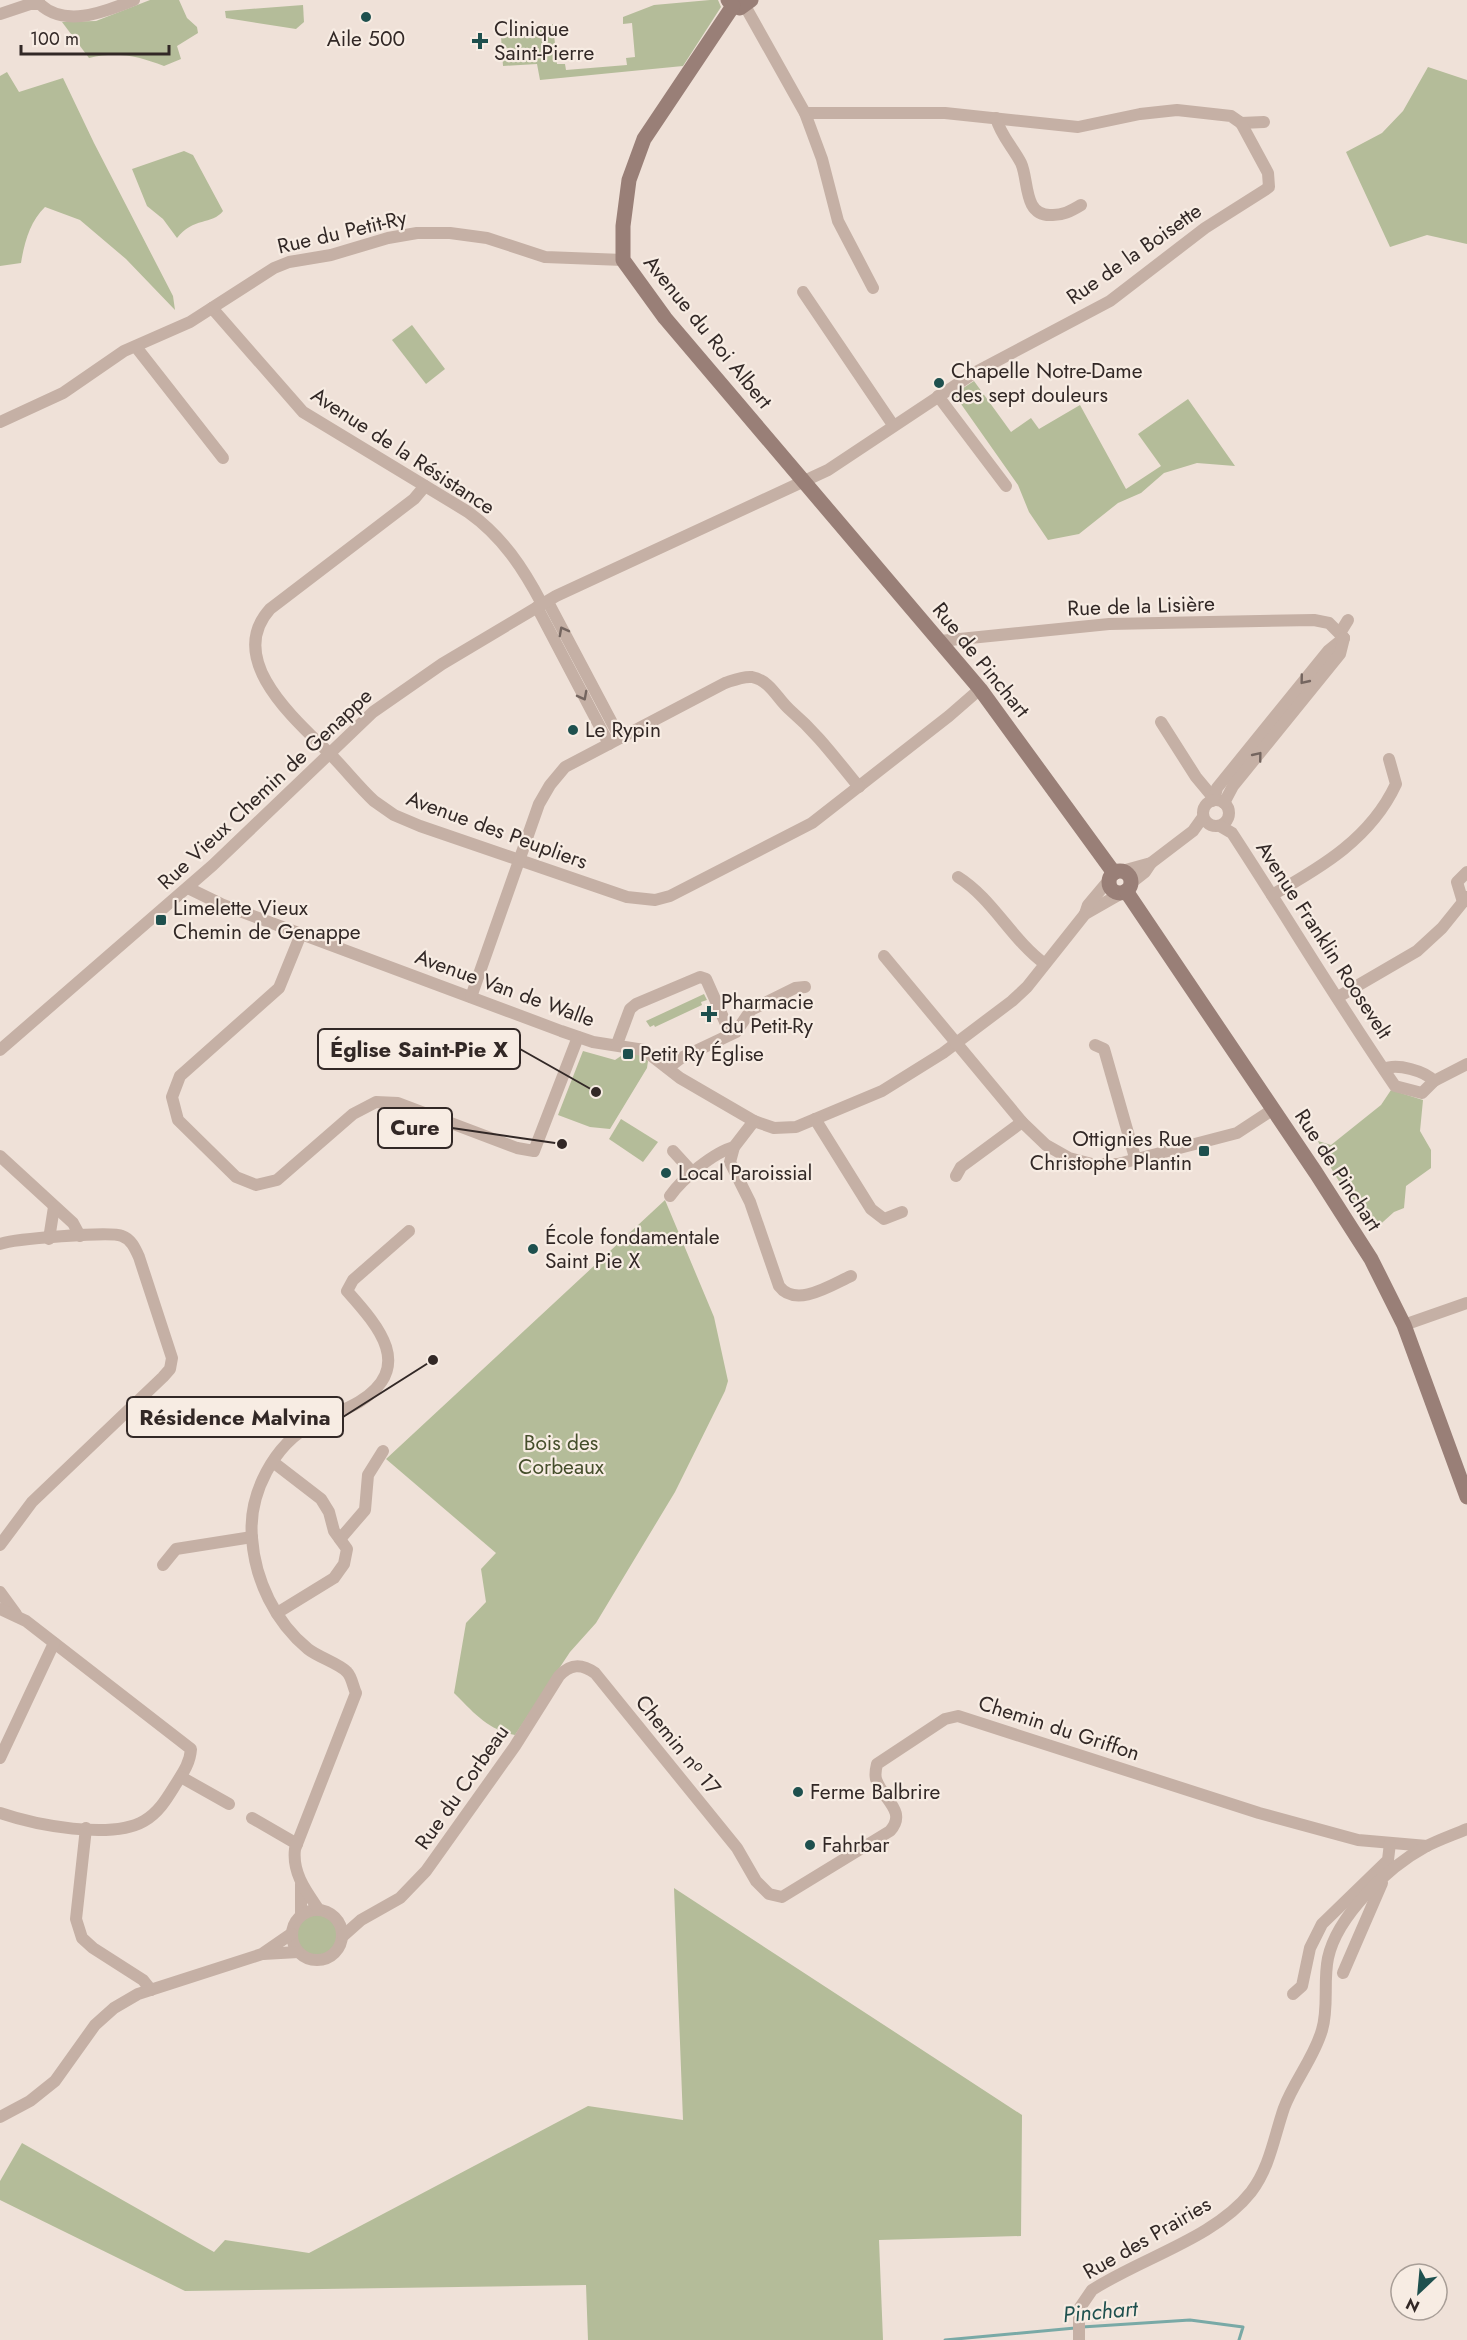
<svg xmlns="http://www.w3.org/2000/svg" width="1467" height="2340" font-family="Jost,sans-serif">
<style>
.green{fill:#b4bc99}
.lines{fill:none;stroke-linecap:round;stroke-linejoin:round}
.stream{stroke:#79a9a6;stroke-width:3}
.street{stroke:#c5b0a5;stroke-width:12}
.secondary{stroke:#997f77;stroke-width:15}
.oneway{stroke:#74655f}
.poi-dot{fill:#1e504e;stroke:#f7ece3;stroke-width:2}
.labels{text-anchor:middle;stroke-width:4.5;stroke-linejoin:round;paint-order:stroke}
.poi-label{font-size:21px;fill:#322826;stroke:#f7ece3;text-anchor:start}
.street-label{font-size:21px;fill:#322826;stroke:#f7ece3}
.park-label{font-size:21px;fill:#454e2b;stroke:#f7ece3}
.water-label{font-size:22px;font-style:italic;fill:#1e504e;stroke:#f7ece3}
.leader{fill:none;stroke:#322826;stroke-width:2}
.callout-dot{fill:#322826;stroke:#f7ece3;stroke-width:2}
.callout{fill:#f7ece3;stroke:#322826;stroke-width:2}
.callout-label{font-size:22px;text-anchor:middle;font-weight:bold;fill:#322826}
</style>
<rect width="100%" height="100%" fill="#efe1d8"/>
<g class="green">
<path d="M 150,0 L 179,0 L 187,18 L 197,27 L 198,33 L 177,46 L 181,59 L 164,66 C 138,56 117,51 89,58 L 62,22 L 96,21 Z"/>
<polygon points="710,0 718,0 721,7 683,66 540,80 537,64 503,66 501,36 511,35 510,28 553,24 557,64 565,64 566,70 627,65 626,58 635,57 632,23 623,24 623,17 654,5"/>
<polygon points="303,5 304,22 296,29 226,18 225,11"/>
<polygon points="1428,67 1467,80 1467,244 1427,235 1390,247 1346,152 1382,133 1403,111"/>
<path d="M 7,72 L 19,92 L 63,78 L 94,143 L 173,296 L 175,310 L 126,259 L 80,220 L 45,207 C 30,221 24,244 21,263 L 0,266 L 0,76 Z"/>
<path d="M 184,151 L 193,155 L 223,211 C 212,225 193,217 177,238 L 163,219 L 147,206 L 132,169 Z"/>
<polygon points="412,325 445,369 426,384 392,340"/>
<polygon points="974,381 1011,432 1031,418 1039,429 1080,405 1126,489 1161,466 1138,434 1188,399 1235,466 1197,463 1164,473 1141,493 1118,503 1079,534 1048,540 1029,512 1018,485 954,394"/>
<polygon points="704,994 707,1000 701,1002 702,1005 655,1027 654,1025 650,1027 646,1021"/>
<polygon points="583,1051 615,1060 627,1052 642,1055 648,1061 647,1068 610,1129 590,1127 558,1115"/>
<path d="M 1391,1090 L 1423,1100 L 1420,1131 L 1431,1150 L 1431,1168 L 1406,1186 L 1404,1208 L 1394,1212 L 1374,1230 C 1353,1202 1331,1174 1318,1141 L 1331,1145 L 1381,1105 Z"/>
<polygon points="621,1119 658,1142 643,1162 609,1139"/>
<path d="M 665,1200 L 714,1317 L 728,1381 L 725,1391 L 675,1492 L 596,1623 L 570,1652 L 515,1735 C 488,1730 473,1712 454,1693 L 466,1623 L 486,1602 L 481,1569 L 496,1553 L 386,1459 Z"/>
<polygon points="674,1888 1022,2115 1021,2236 879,2240 883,2340 588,2340 586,2285 185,2291 0,2200 0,2181 22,2143 214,2252 225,2240 309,2253 588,2106 683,2120"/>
<circle cx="317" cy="1935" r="20"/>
</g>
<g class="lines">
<g class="stream">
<polyline points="1082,2327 1190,2320 1243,2327 1239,2340"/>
<polyline points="945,2340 1075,2328"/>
</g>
<g class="street">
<path d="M 36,0 C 61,30 105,12 134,0"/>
<polyline points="745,6 805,113 822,159 838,221 873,288"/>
<polyline points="0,14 30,4 40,4"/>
<polyline points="805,113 945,113 1078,127 1140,114 1177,110 1231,116 1241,123 1264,122"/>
<path d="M 996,118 C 1001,136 1012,146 1021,163 C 1029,180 1023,215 1050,215 C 1062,216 1071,211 1081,205"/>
<polyline points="803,292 893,425"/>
<path d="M 212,308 L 303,412 L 468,512 C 502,536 523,568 542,604"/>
<polyline points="136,347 223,458"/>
<polyline points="938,396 1006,486"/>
<polyline points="0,422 63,393 124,351 190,322 274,268 289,262 331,255 388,238 417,233 450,233 487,238 545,257 623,260"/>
<path d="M 425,486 L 414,499 L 270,609 C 224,660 297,721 330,754 C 345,769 358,786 374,801 L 394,815 L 420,826 L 627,897 L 655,900 L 670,896 L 812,823 L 949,716 L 980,689"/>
<polyline points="548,602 620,738"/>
<polyline points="537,607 609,744"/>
<polyline points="1340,633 1348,620"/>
<polyline points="940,641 1109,624 1314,620 1329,623 1344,638"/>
<polyline points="1161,722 1196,777 1211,795 1212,801"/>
<polyline points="1214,800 1217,788 1328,651 1344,638"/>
<circle cx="1216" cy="813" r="13"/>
<polyline points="1224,803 1233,786 1340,654 1344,638"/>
<path d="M 1220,826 L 1232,833 C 1287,917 1338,1003 1395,1086 L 1422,1093 L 1434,1081 L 1467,1064"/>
<polyline points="1122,871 1151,863 1193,831 1203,817"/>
<path d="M 958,877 C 993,899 1011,939 1045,964"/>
<polyline points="1131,883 1145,872 1151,863"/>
<polyline points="188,888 221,904 561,1031 593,1042 644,1050 680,1078 754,1121 774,1128 796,1127 882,1091 943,1053 1012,1001 1027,987 1085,914 1120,894"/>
<path d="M 1272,895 C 1322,867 1371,838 1396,784 L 1389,759"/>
<polyline points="1463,902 1457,882 1467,872"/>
<polyline points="1085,914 1088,905 1109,880"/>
<polyline points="301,934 279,988 180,1076 172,1097 178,1120 236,1177 256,1185 277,1180 353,1114 376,1102 398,1103 517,1148 534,1151 578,1037"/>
<polyline points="884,956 1022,1122 1046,1145 1069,1158 1092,1164 1118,1164 1237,1133 1272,1110"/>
<path d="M 471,997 L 539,804 L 550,785 L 565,767 L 725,683 C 734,680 743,676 752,677 C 771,681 777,699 790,710 C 819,735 835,758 859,787"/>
<polyline points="1338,997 1417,951 1442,928 1467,897"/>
<polyline points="617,1044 630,1009 636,1004 700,977 706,979 730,1033"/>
<polyline points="1095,1045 1104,1049 1136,1161"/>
<polyline points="0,1050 213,865 373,712 442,664 556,596 828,470 974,373 1110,301 1205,228 1265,190 1269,187 1268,173 1241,123"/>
<polyline points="668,1068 681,1058 736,1032 751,1010 795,988 805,987"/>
<path d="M 1384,1069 C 1397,1063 1425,1071 1434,1081"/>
<polyline points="815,1119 871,1209 884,1219 902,1212"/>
<path d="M 754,1121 L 734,1147 L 730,1162 L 750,1202 L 779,1286 C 796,1309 833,1284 851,1276"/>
<polyline points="673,1151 694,1174"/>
<polyline points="0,1156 73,1223 80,1236"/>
<polyline points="956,1176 961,1167 1022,1122"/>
<path d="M 670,1196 C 682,1179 714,1152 734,1147"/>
<polyline points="49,1239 54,1207"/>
<path d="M 0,1244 C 12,1239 111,1231 122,1236 C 131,1239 135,1248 139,1257 L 172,1358 L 170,1369 L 163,1377 L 32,1502 L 0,1545"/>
<polyline points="1404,1325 1467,1303"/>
<polyline points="273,1462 321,1499 329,1512 334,1531 347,1549 344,1564 334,1578 277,1613"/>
<polyline points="340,1539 365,1510 368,1475 383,1451"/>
<polyline points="163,1565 176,1549 252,1537"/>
<polyline points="0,1592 16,1614"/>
<path d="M 0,1609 L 26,1621 L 191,1749 C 190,1764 182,1774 174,1787 C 166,1800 158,1813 144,1821 C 111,1840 35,1825 0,1813"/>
<polyline points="0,1758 54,1643"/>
<polyline points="181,1777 229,1804"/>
<polyline points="252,1818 297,1844"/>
<polyline points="86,1828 76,1919 82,1938 93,1948 143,1980 151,1990"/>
<polyline points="301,1884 301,1915"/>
<circle cx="317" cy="1935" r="25"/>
<path d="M 319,1910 C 306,1891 292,1873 295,1849 L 356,1693 C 353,1687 352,1677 347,1672 C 340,1664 318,1657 308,1649 C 275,1622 255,1580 252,1538 C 248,1494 274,1444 313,1424 C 328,1416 344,1411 359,1402 C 415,1367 379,1327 347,1291 L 353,1280 L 409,1231"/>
<path d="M 343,1936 L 361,1920 L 400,1898 L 426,1871 L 515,1746 L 559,1676 C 570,1664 581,1663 595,1673 L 737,1848 L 756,1881 L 769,1894 L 782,1897 L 890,1831 C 908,1811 882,1799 876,1779 C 875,1775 876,1768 877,1764 L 945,1719 L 958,1716 L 1259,1813 L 1358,1840 L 1427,1846"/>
<polyline points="263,1954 298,1952"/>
<polyline points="1343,1973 1382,1883"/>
<polyline points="1293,1994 1302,1986 1310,1948 1322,1924 1388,1860 1390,1843"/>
<polyline points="0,2117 30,2101 55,2081 95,2025 114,2008 138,1994 262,1954 291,1934"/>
<path d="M 1079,2340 L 1079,2309 L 1092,2290 C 1141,2258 1215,2238 1251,2192 C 1270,2167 1274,2137 1284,2108 C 1294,2081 1314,2058 1322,2030 C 1329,2007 1323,1982 1328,1958 C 1337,1916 1388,1867 1425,1847 C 1438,1840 1453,1835 1467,1829"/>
</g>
<g class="secondary">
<polyline points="728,0 733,6 740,8 751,0"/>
<polyline points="733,6 644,139 629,180 623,226 623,260 665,318 980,689 1114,873"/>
<circle cx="1120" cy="882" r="11"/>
<polyline points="1126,891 1316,1173 1371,1259 1404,1325 1467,1497"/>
</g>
</g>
<defs><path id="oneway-chevron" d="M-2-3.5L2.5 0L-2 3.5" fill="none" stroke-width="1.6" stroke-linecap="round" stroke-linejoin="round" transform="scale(1.5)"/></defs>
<g class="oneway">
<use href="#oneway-chevron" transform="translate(563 631) rotate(-118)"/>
<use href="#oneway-chevron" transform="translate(1304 680) rotate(129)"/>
<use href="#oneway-chevron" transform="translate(583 696) rotate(62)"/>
<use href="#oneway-chevron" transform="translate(1258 756) rotate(-51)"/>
</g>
<g class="poi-dot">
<circle cx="366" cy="17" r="6"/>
<path d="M477 32h6v6h6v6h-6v6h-6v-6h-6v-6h6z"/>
<circle cx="939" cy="383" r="6"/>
<circle cx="573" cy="730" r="6"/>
<rect x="155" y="914" width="12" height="12" rx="3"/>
<path d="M706 1005h6v6h6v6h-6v6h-6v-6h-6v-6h6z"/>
<rect x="622" y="1048" width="12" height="12" rx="3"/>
<rect x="1198" y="1145" width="12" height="12" rx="3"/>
<circle cx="666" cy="1173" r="6"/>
<circle cx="533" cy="1249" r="6"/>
<circle cx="798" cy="1792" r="6"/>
<circle cx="810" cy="1845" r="6"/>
</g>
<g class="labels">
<g class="poi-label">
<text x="494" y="36">Clinique<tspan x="494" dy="24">Saint-Pierre</tspan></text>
<text x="366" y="46" text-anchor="middle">Aile 500</text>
<text x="951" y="378">Chapelle Notre-Dame<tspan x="951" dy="24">des sept douleurs</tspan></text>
<text x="585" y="737">Le Rypin</text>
<text x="173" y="915">Limelette Vieux<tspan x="173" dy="24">Chemin de Genappe</tspan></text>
<text x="721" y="1009">Pharmacie<tspan x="721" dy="24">du Petit-Ry</tspan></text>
<text x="640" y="1061">Petit Ry Église</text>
<text x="1192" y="1146" text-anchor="end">Ottignies Rue<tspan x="1192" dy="24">Christophe Plantin</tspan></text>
<text x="678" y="1180">Local Paroissial</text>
<text x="545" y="1244">École fondamentale<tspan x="545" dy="24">Saint Pie X</tspan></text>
<text x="810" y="1799">Ferme Balbrire</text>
<text x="822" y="1852">Fahrbar</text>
</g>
<g class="street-label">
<text transform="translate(342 232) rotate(-13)" y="7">Rue du Petit-Ry</text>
<text transform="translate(1134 254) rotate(-35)" y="7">Rue de la Boisette</text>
<text transform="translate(708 332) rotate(51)" y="7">Avenue du Roi Albert</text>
<text transform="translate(403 451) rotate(33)" y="7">Avenue de la Résistance</text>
<text transform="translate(1141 606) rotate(-2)" y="7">Rue de la Lisière</text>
<text transform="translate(981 660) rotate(51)" y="7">Rue de Pinchart</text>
<text transform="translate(265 789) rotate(-43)" y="7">Rue Vieux Chemin de Genappe</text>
<text transform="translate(497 830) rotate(20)" y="7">Avenue des Peupliers</text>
<text transform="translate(1324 940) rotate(57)" y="7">Avenue Franklin Roosevelt</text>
<text transform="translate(505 988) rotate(20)" y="7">Avenue Van de Walle</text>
<text transform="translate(1338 1170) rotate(57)" y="7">Rue de Pinchart</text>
<text transform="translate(1059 1728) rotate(18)" y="7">Chemin du Griffon</text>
<text transform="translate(678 1745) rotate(51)" y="7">Chemin nᵒ 17</text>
<text transform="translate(462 1787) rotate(-55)" y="7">Rue du Corbeau</text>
<text transform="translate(1147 2238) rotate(-30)" y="7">Rue des Prairies</text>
</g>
<g class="park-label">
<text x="561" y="1450">Bois des<tspan x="561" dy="24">Corbeaux</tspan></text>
</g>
<g class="water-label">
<text transform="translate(1100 2311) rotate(-5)" y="8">Pinchart</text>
</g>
</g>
<path class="leader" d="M596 1092L520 1049M562 1144L452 1128M433 1360L343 1417"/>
<g class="callout-dot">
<circle cx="596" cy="1092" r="6"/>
<circle cx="562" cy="1144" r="6"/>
<circle cx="433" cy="1360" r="6"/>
</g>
<g class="callout">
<rect x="318" y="1029" width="202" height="40" rx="6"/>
<rect x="378" y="1108" width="74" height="40" rx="6"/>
<rect x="127" y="1397" width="216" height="40" rx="6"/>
</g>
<g class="callout-label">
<text x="419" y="1057">Église Saint-Pie X</text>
<text x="415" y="1135">Cure</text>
<text x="235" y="1425">Résidence Malvina</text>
</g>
<g transform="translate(1419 2292) rotate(206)"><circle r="28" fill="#f7ece3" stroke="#a89e97" stroke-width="1.5"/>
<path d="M0-4.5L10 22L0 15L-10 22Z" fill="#1e504e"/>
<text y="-9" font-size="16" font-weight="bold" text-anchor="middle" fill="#322826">N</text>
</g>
<path d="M21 45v9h148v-9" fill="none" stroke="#322826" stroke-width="3"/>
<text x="30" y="45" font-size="18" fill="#322826" stroke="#f7ece3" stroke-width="4.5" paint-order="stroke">100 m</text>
</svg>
